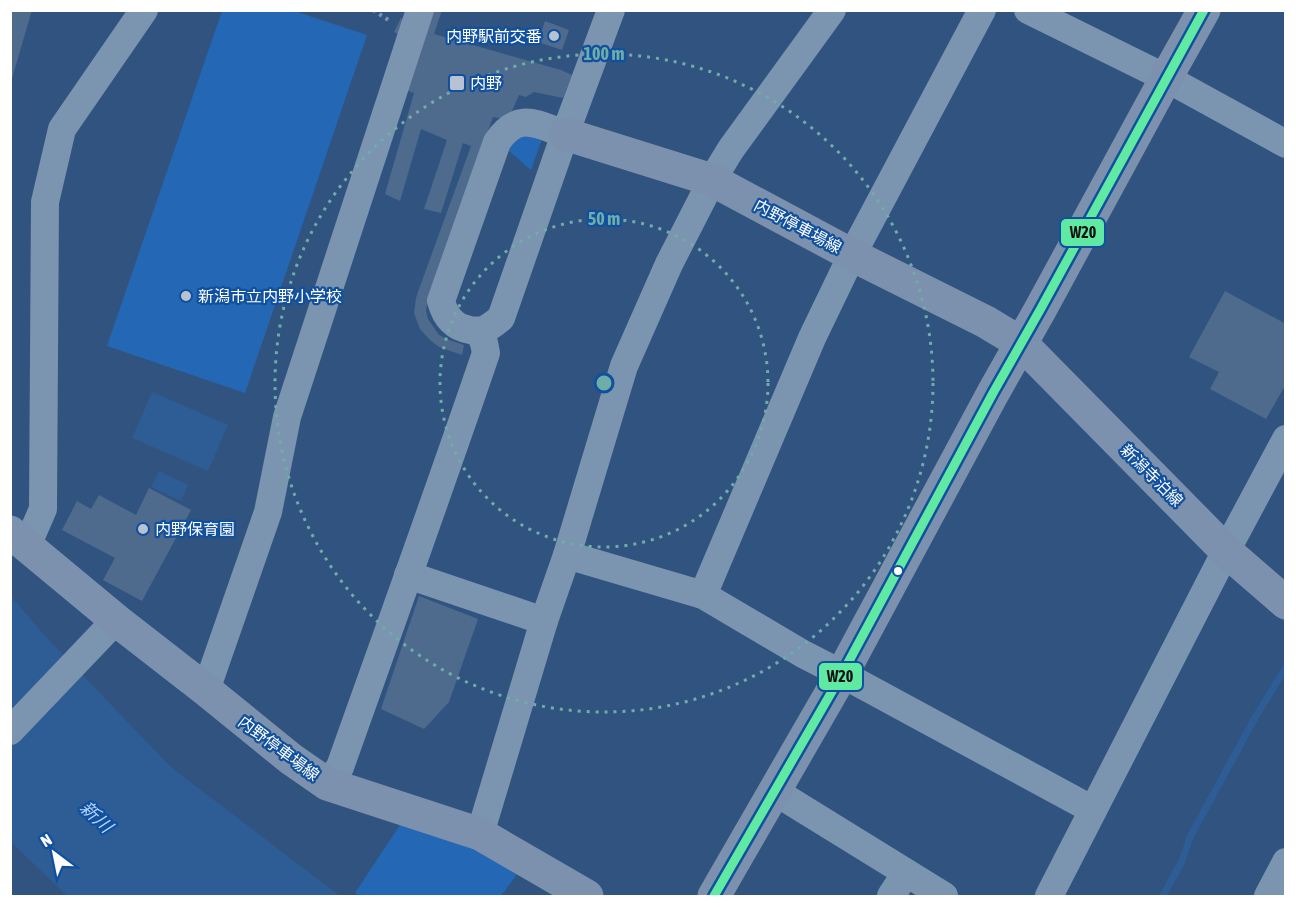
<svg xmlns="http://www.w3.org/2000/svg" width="1296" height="907" font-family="'Asap Condensed','Noto Sans JP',sans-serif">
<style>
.park{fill:#2468b5}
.water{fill:#2e5c95}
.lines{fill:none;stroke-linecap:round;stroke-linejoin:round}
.stream{stroke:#2e5c95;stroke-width:7}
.building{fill:#4e6b8d}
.path{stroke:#7b94af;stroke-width:4;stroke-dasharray:3 4.5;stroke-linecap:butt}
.minor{stroke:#7b94af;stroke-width:28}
.major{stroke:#7b91ae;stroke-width:33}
.bus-1-casing{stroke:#10509f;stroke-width:14}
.bus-1{stroke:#60e9a3;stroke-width:9}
.ring{fill:none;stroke:#6fada8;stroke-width:3;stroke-dasharray:3 6}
.poi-dot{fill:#b7c3d2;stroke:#10509f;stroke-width:2}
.bus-dot{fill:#fff;stroke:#10509f;stroke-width:2}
.labels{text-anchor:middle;stroke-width:4.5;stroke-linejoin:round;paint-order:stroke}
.poi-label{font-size:16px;fill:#fff;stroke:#10509f;text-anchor:start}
.street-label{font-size:16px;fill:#fff;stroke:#10509f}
.water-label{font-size:18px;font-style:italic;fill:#b3d5fc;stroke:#10509f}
.centre{fill:#6fada8;stroke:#10509f;stroke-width:3}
.ring-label{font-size:18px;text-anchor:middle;font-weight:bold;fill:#6fada8;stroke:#10509f;stroke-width:4.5;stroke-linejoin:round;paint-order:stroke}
.line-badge{stroke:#10509f;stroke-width:2}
.pale-badge-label{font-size:16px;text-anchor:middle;font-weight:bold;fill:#111}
</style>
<rect width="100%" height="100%" fill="#30547f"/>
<g class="park">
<polygon points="222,11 294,11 367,35 245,393 107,346"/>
<polygon points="545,130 531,170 508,150 519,136"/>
<polygon points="408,813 525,863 501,896 360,896 355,893"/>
</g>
<g class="water">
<polygon points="152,392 228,425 208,471 132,438"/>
<polygon points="159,471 188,485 181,501 151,487"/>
<polygon points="10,595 45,636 172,768 340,896 67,896 11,842"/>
</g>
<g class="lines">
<polyline class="stream" points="1163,896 1182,861 1190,837 1256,716 1286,667"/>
</g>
<g class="building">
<polygon points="10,10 32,10 11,82 10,82"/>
<polygon points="429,10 442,10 434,34 561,70 572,75 563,98 534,92 526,97 519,95 508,120 493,117 429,295 426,311 428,319 439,335 449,340 464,345 462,355 439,347 430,340 420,329 414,313 416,298 419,289 471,146 463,143 441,213 424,209 447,140 421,129 400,201 385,194 414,93 403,89 417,46 394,32 401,18 422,31"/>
<polygon points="545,21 569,30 562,50 538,42"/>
<polygon points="1225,291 1286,324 1286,384 1266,419 1210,389 1219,372 1189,357"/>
<polygon points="149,488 191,510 142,601 103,580 115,558 62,530 77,501 91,509 99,495 136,515"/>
<polygon points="419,596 478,619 449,702 424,729 381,709"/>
</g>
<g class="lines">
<polyline class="path" points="373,10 390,21"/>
<g class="minor">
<polyline points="1028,10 1166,78 1286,144"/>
<path d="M 565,134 C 536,124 518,111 497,142 L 441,301 C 445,316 453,327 470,330 C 471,330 479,331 480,331 C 488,329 495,323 501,318 L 565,134 L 611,10"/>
<polyline points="27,546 43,509 45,202 62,129 144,10"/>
<polyline points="567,555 703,595 803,654 842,674 1093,810"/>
<polyline points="408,575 544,621"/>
<polyline points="703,595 812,338 852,255 982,10"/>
<polyline points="206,690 268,512 287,417 420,10"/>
<polyline points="10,731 116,620"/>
<path d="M 327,784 L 340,767 C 389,629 439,491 486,353 L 484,343 L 479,331"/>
<polyline points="774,791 944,896"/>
<polyline points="480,834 544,621 567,555 624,366 669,264 712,180 731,149 832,10"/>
<polyline points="891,896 906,873"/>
<polyline points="1049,896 1226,551 1286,439"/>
<polyline points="1268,896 1286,862"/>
</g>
<g class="major">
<polyline points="565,134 712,180 852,255 986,322 1021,343 1226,551 1286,603"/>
<polyline points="10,532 116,620 206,690 291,759 327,784 480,834 587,896"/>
<polyline points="714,896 842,674 993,393 1040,310 1166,78 1204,10"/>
</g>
<defs>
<polyline id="bus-1" points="714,896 842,674 993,393 1040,310 1204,10"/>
</defs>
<use href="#bus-1" class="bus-1-casing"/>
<use href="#bus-1" class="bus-1"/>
</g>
<g class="ring">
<circle cx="604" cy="383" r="164"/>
<circle cx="604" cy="383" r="329"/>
</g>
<g class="poi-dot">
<circle cx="554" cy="36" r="6"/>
<rect x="449" y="75" width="16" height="16" rx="3"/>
<circle cx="186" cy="296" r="6"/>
<circle cx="143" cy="529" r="6"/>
</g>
<circle class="bus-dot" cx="898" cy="571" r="5"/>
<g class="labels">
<g class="poi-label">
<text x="542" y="42" text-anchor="end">内野駅前交番</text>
<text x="470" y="89">内野</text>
<text x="198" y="302">新潟市立内野小学校</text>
<text x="155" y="535">内野保育園</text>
</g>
<g class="street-label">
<text transform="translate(798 226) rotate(28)" y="6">内野停車場線</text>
<text transform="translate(1152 475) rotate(45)" y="6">新潟寺泊線</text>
<text transform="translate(279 748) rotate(37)" y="6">内野停車場線</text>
</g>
<g class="water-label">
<text transform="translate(96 817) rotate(43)" y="6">新川</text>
</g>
</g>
<circle cx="604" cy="383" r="9" class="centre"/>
<g class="ring-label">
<text x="604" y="60">100 m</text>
<text x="604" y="225">50 m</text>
</g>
<g class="line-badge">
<rect x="1060" y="218" width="45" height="29" rx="6" fill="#60e9a3"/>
<rect x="818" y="662" width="45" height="29" rx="6" fill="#60e9a3"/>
</g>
<g class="pale-badge-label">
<text x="1083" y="238">W20</text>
<text x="840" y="682">W20</text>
</g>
<rect width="1296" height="907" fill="none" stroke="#ffffff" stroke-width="24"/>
<g transform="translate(54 853) rotate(328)" stroke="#10509f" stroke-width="4.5" paint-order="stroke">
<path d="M0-4.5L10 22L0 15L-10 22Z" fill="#ffffff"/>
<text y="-9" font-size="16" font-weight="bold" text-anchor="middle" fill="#ffffff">N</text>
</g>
</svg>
